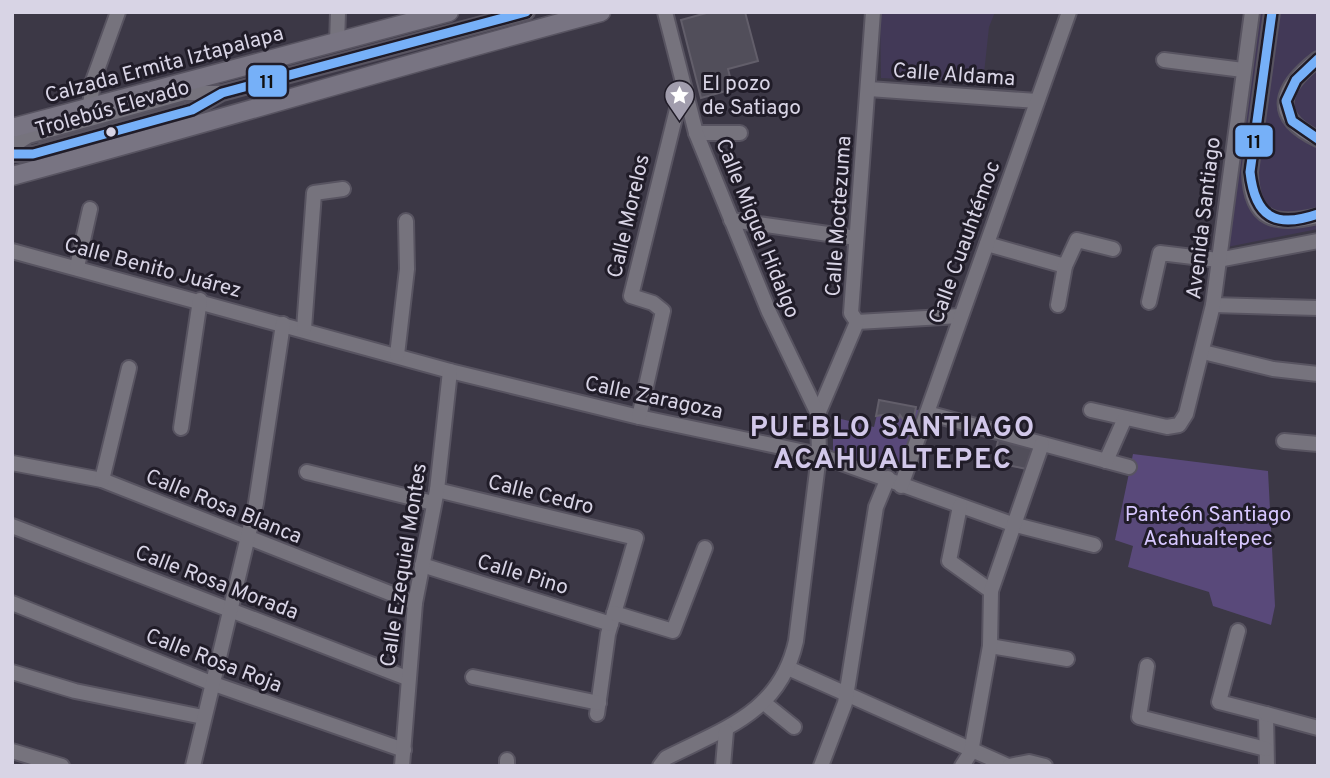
<svg xmlns="http://www.w3.org/2000/svg" width="1330" height="778" font-family="Overpass,sans-serif">
<style>
.built{fill:#423957}
.green{fill:#59497a}
.building{fill:#514e5a;stroke:#625e6a;stroke-width:2}
.lines{fill:none;stroke-linecap:round;stroke-linejoin:round}
.minor-casing{stroke:#585461;stroke-width:18}
.major-casing{stroke:#585461;stroke-width:21}
.minor{stroke:#76737d;stroke-width:14}
.major{stroke:#787482;stroke-width:18}
.bus-1-casing{stroke:#201c28;stroke-width:14}
.bus-1{stroke:#76b0f8;stroke-width:9}
.bus-dot{fill:#d8d4e5;stroke:#201c28;stroke-width:2.5}
.labels{text-anchor:middle;stroke-width:6;stroke-linejoin:round;paint-order:stroke}
.street-label{font-size:21px;fill:#d8d4e5;stroke:#201c28}
.poi-label{font-size:21px;fill:#d8d4e5;stroke:#201c28;text-anchor:start}
.park-label{font-size:21px;fill:#d7c7ff;stroke:#201c28}
.district-label{font-size:28px;font-weight:bold;letter-spacing:2px;fill:#d2c8ea;stroke:#201c28}
.line-badge{stroke:#201c28;stroke-width:2.5}
.pale-badge-label{font-size:19px;text-anchor:middle;font-weight:bold;fill:#111}
</style>
<rect width="100%" height="100%" fill="#3c3846"/>
<g class="built">
<polygon points="880,12 995,12 989,27 983,83 881,78"/>
<polygon points="1261,12 1318,12 1318,229 1227,247"/>
</g>
<g class="green">
<polygon points="880,401 922,411 903,468 895,469 833,453 833,417 874,427"/>
<polygon points="1133,454 1268,471 1275,606 1271,625 1213,606 1209,592 1128,567 1133,546 1115,540"/>
</g>
<g class="building">
<polygon points="710,12 745,12 758,61 728,69 733,89 701,98 681,20"/>
<polygon points="184,98 186,107 57,143 56,139 40,144 38,139"/>
<polygon points="879,400 916,407 913,423 905,422 900,415 899,418 888,414 876,416"/>
<polygon points="999,437 1036,446 1031,470 993,462"/>
</g>
<g class="lines">
<defs>
<g id="minor">
<path d="M 1272,12 L 1250,172 C 1251,221 1275,226 1318,216"/>
<polyline points="337,43 338,12"/>
<path d="M 1318,59 C 1281,87 1269,116 1318,139"/>
<polyline points="1164,60 1243,70"/>
<polyline points="869,89 1037,101"/>
<polyline points="90,106 93,81 118,12"/>
<polyline points="696,133 740,133"/>
<polyline points="12,146 28,136 184,93 220,93"/>
<polyline points="12,154 33,154 192,110 222,93 527,12"/>
<polyline points="731,220 856,238"/>
<polyline points="987,244 1065,266"/>
<polyline points="12,251 450,371 639,417 819,455 1012,524 1094,545"/>
<polyline points="77,267 90,209"/>
<polyline points="1149,302 1160,253 1218,260 1318,241"/>
<polyline points="1058,305 1065,266 1077,240 1113,249"/>
<polyline points="1213,305 1318,308"/>
<polyline points="857,322 960,316"/>
<polyline points="304,329 314,193 343,189"/>
<polyline points="1203,352 1273,369 1318,374"/>
<polyline points="397,355 407,269 406,221"/>
<polyline points="1091,410 1167,427 1179,425 1186,414 1213,305 1252,12"/>
<polyline points="927,413 1129,467"/>
<polyline points="818,414 857,322 851,313 873,12"/>
<polyline points="639,417 663,311 653,303 631,296 682,89"/>
<polyline points="181,428 200,300"/>
<polyline points="1284,441 1318,444"/>
<polyline points="1106,461 1125,418"/>
<polyline points="12,463 102,480 415,603"/>
<polyline points="307,472 433,503"/>
<polyline points="102,480 129,368"/>
<polyline points="901,486 1069,12"/>
<polyline points="437,490 636,538 608,634 597,714"/>
<polyline points="960,506 949,561 991,591"/>
<polyline points="12,526 407,678"/>
<polyline points="422,565 611,624"/>
<polyline points="12,603 211,683 404,750"/>
<polyline points="614,613 673,631 705,548"/>
<polyline points="1238,631 1219,702 1266,714 1267,766"/>
<polyline points="990,646 1067,659"/>
<polyline points="1147,666 1139,717 1266,749"/>
<polyline points="788,668 1008,766"/>
<polyline points="12,672 75,691 203,717"/>
<polyline points="473,677 599,703"/>
<polyline points="763,702 794,727"/>
<polyline points="1266,714 1318,728"/>
<polyline points="12,751 62,766"/>
<polyline points="193,766 256,503 283,324"/>
<polyline points="402,766 415,603 437,490 450,371"/>
<polyline points="507,766 507,760"/>
<path d="M 660,766 L 666,758 C 723,729 780,713 796,641 L 819,455 L 818,414 L 769,312 L 696,133 L 665,12"/>
<polyline points="723,766 726,731"/>
<polyline points="821,766 845,703 876,507 888,478"/>
<polyline points="962,766 971,752 990,646 991,591 1042,444"/>
<polyline points="1009,766 1029,762 1045,766"/>
</g>
<g id="major">
<polyline points="12,128 449,12"/>
<path d="M 12,176 C 209,123 404,64 601,12"/>
</g>
</defs>
<use href="#minor" class="minor-casing"/>
<use href="#major" class="major-casing"/>
<use href="#minor" class="minor"/>
<use href="#major" class="major"/>
<defs>
<g id="bus-1">
<path d="M 1272,12 L 1250,172 C 1255,217 1275,229 1318,214"/>
<polyline points="1318,59 1296,80 1286,101 1292,121 1318,139"/>
<polyline points="12,154 33,154 192,110 222,93 526,12"/>
</g>
</defs>
<use href="#bus-1" class="bus-1-casing"/>
<use href="#bus-1" class="bus-1"/>
</g>
<defs>
<symbol id="sight-pin" viewBox="-11 -11 22 30"><path d="M0 17L-7.5 6A9.5 9.5 0 1 1 7.5 6Z" fill="#a19dad" stroke="#201c28"/><path d="M0-6L1.8-2.2L6-1.7L2.9 1.2L3.7 5.4L0 3.3L-3.7 5.4L-2.9 1.2L-6-1.7L-1.8-2.2Z" fill="#fff"/></symbol>
</defs>
<g fill-rule="evenodd">
<use href="#sight-pin" x="662" y="78" width="35" height="47"/>
</g>
<circle class="bus-dot" cx="111" cy="132" r="6"/>
<g class="labels">
<g class="street-label">
<text transform="translate(164 64) rotate(-15)" y="7">Calzada Ermita Iztapalapa</text>
<text transform="translate(954 74) rotate(4)" y="7">Calle Aldama</text>
<text transform="translate(112 108) rotate(-16)" y="7">Trolebús Elevado</text>
<text transform="translate(628 216) rotate(-77)" y="7">Calle Morelos</text>
<text transform="translate(838 216) rotate(-86)" y="7">Calle Moctezuma</text>
<text transform="translate(1203 218) rotate(-83)" y="7">Avenida Santiago</text>
<text transform="translate(758 228) rotate(68)" y="7">Calle Miguel Hidalgo</text>
<text transform="translate(964 242) rotate(-70)" y="7">Calle Cuauhtémoc</text>
<text transform="translate(153 267) rotate(15)" y="7">Calle Benito Juárez</text>
<text transform="translate(654 397) rotate(12)" y="7">Calle Zaragoza</text>
<text transform="translate(541 494) rotate(14)" y="7">Calle Cedro</text>
<text transform="translate(224 506) rotate(22)" y="7">Calle Rosa Blanca</text>
<text transform="translate(403 565) rotate(-81)" y="7">Calle Ezequiel Montes</text>
<text transform="translate(523 574) rotate(17)" y="7">Calle Pino</text>
<text transform="translate(217 582) rotate(21)" y="7">Calle Rosa Morada</text>
<text transform="translate(214 660) rotate(21)" y="7">Calle Rosa Roja</text>
</g>
<g class="poi-label">
<text x="702" y="90">El pozo<tspan x="702" dy="24">de Satiago</tspan></text>
</g>
<g class="park-label">
<text x="1208" y="521">Panteón Santiago<tspan x="1208" dy="24">Acahualtepec</tspan></text>
</g>
<g class="district-label">
<text x="893" y="436">PUEBLO SANTIAGO<tspan x="893" dy="32">ACAHUALTEPEC</tspan></text>
</g>
</g>
<g class="line-badge">
<rect x="247" y="64" width="41" height="34" rx="7" fill="#76b0f8"/>
<rect x="1234" y="124" width="40" height="34" rx="7" fill="#76b0f8"/>
</g>
<g class="pale-badge-label">
<text x="267" y="88">11</text>
<text x="1254" y="148">11</text>
</g>
<rect width="1330" height="778" fill="none" stroke="#d8d4e5" stroke-width="28"/>
</svg>
